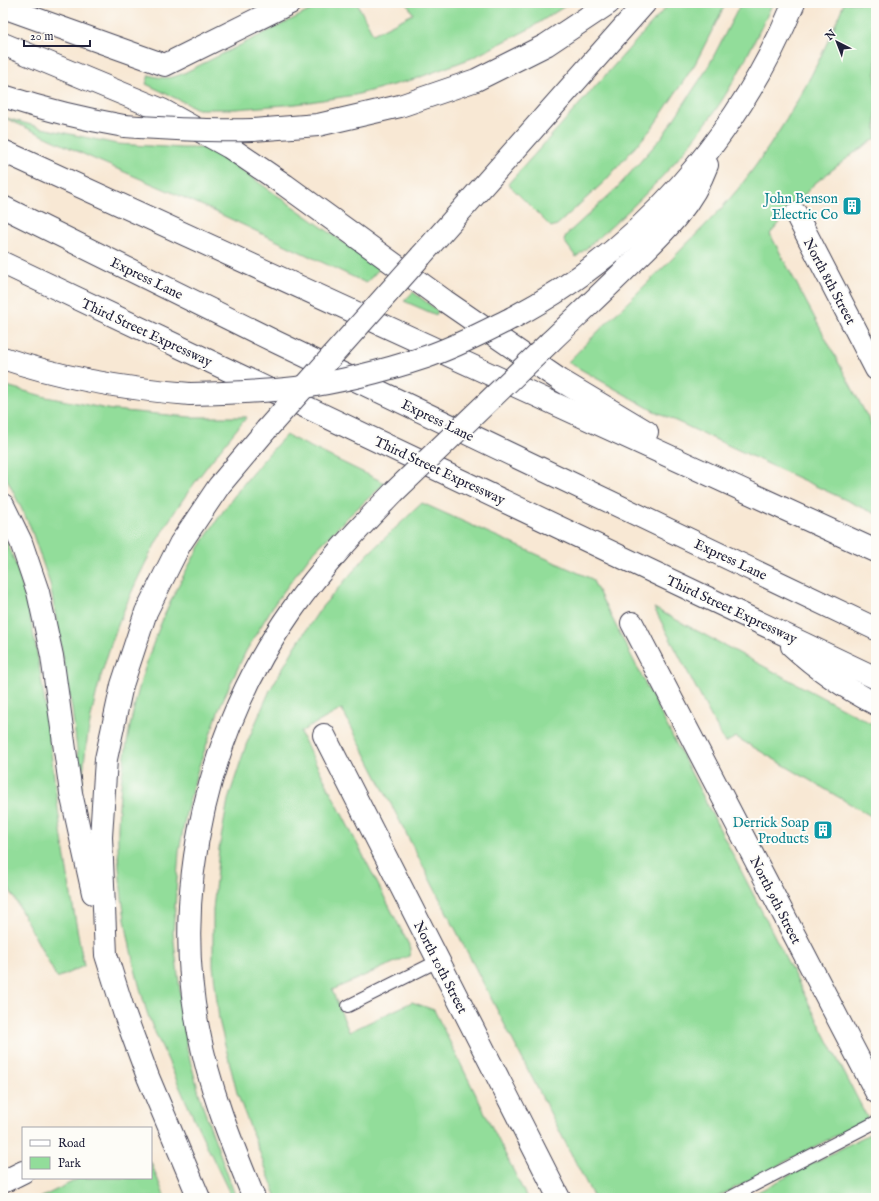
<svg xmlns="http://www.w3.org/2000/svg" width="879" height="1201" font-family="'IM FELL English',serif">
<style>
.green{fill:#92dd9a;stroke:#5a806a}
.lines{fill:none;stroke-linecap:round;stroke-linejoin:round}
.lane-casing{stroke:#424052;stroke-width:14}
.street-casing{stroke:#424052;stroke-width:24}
.highway-casing{stroke:#424052;stroke-width:24}
.lane{stroke:#fff;stroke-width:12}
.street{stroke:#fff;stroke-width:22}
.highway{stroke:#fff;stroke-width:22}
.highway-bridge-casing{stroke:#424052;stroke-width:24;stroke-linecap:butt}
.highway-bridge{stroke:#fff;stroke-width:22}
.labels{text-anchor:middle;stroke-width:4;stroke-linejoin:round;paint-order:stroke}
.culture-label{font-size:14px;fill:#0d838f;stroke:#fdfcf7;text-anchor:end}
.street-label{font-size:14px;fill:#22223b;stroke:#fdfcf7}
</style>
<rect width="100%" height="100%" fill="#fdfcf7"/>
<filter id="ink" filterUnits="userSpaceOnUse"><feTurbulence type="fractalNoise" baseFrequency=".025" numOctaves="2"/><feDisplacementMap in="SourceGraphic" scale="8" xChannelSelector="R" yChannelSelector="G"/><feConvolveMatrix kernelMatrix="1 2 1 2 8 2 1 2 1" color-interpolation-filters="sRGB"/></filter>
<filter id="wash" filterUnits="userSpaceOnUse"><feTurbulence type="fractalNoise" baseFrequency=".012" numOctaves="4" result="noise"/><feDisplacementMap in="SourceGraphic" scale="16" xChannelSelector="R" yChannelSelector="G"/><feGaussianBlur stdDeviation="0.9" result="paint"/><feColorMatrix in="noise" values="0 0 0 0 0 0 0 0 0 0 0 0 0 0 0 0 0 1.4 0 .05"/><feComposite in="paint" operator="in"/></filter>
<g filter="url(#wash)">
<rect width="100%" height="100%" fill="#f8e8d4"/>
<g class="green">
<path d="M 325,3 L 357,3 L 373,34 L 413,14 L 407,3 L 570,3 L 529,29 L 472,58 L 415,79 L 355,95 L 296,104 L 236,109 L 198,109 L 146,84 L 149,75 C 163,79 171,79 184,73 Z"/>
<polygon points="670,3 726,3 695,64 652,128 605,181 557,225 551,227 508,184"/>
<path d="M 741,3 L 773,3 C 755,40 736,82 712,115 C 674,169 627,215 576,257 L 564,241 L 566,235 L 617,188 L 662,137 L 707,69 Z"/>
<path d="M 844,3 L 876,3 L 876,138 L 854,153 L 814,184 L 770,234 L 876,433 L 876,514 L 652,410 L 568,362 C 601,328 635,295 669,262 C 692,238 717,215 738,189 C 782,133 818,70 844,3 Z"/>
<polygon points="3,117 42,128 117,144 182,148 210,148 380,268 366,283 201,205 92,158"/>
<polygon points="413,292 438,311 436,315 404,301"/>
<path d="M 3,385 L 46,397 L 113,410 L 190,417 L 247,417 C 215,455 183,495 158,539 C 123,603 96,674 86,747 C 84,761 83,775 82,789 L 72,709 L 50,584 L 30,526 L 3,471 Z"/>
<path d="M 286,435 L 385,483 L 349,516 L 310,556 L 275,603 L 246,651 L 221,704 L 198,769 L 186,813 L 179,852 L 173,933 L 187,1049 L 203,1107 L 236,1198 L 232,1198 C 210,1152 187,1106 167,1058 C 160,1042 151,1026 146,1009 C 130,957 120,902 118,849 C 117,820 120,790 124,762 C 142,633 197,529 286,435 Z"/>
<polygon points="422,503 592,579 868,1119 715,1198 594,1198 342,709 300,732 411,949 409,956 332,990 349,1032 412,1002 434,1010 527,1198 277,1198 237,1093 219,1020 213,965 213,910 219,849 228,800 246,745 270,690 295,647 321,608 369,553"/>
<path d="M 3,533 C 9,548 16,563 20,578 C 40,648 47,721 56,793 C 63,851 73,909 84,966 L 57,978 L 3,877 Z"/>
<polygon points="654,608 876,726 876,819 736,737 725,743"/>
<polygon points="875,1131 876,1133 876,1198 746,1198"/>
<polygon points="151,1162 165,1198 40,1198 80,1178 151,1178"/>
</g>
</g>
<g filter="url(#ink)">
<g class="lines">
<defs>
<g id="lane">
<polyline points="348,1006 438,961"/>
<polyline points="729,1198 876,1122"/>
</g>
<g id="street">
<polyline points="3,7 165,65 290,3"/>
<polyline points="796,214 876,369"/>
<polyline points="632,623 876,1092"/>
<polyline points="324,735 559,1198"/>
<polyline points="3,1182 23,1172"/>
</g>
<g id="highway">
<polyline points="3,44 162,110 229,147 285,185 445,301 560,380 647,432"/>
<path d="M 3,96 C 43,109 83,119 124,126"/>
<polyline points="253,130 318,125 400,106 476,80 546,45 609,3"/>
<polyline points="3,151 876,551"/>
<polyline points="3,207 276,342 876,629"/>
<polyline points="421,256 645,3"/>
<polyline points="3,263 876,678"/>
<path d="M 512,318 C 640,251 739,135 794,3"/>
<path d="M 550,342 C 576,317 603,292 629,266 C 661,235 691,208 707,165"/>
<path d="M 3,358 C 64,379 126,389 190,394"/>
<polyline points="3,505 21,542 38,592 52,656 71,793 93,893"/>
<path d="M 792,646 C 818,670 845,688 876,704"/>
<polyline points="199,1198 148,1077 124,1012 106,955 101,837 106,759 122,685 146,612 180,544 219,486 266,430"/>
<path d="M 254,1198 C 231,1142 209,1088 198,1028 C 171,886 209,727 292,610 C 322,567 358,529 394,492"/>
</g>
</defs>
<use href="#lane" class="lane-casing"/>
<use href="#street" class="street-casing"/>
<use href="#highway" class="highway-casing"/>
<use href="#lane" class="lane"/>
<use href="#street" class="street"/>
<use href="#highway" class="highway"/>
<defs>
<g id="highway-bridge">
<path d="M 124,126 C 167,129 210,131 253,130"/>
<path d="M 190,394 C 226,393 261,392 296,388 C 340,382 384,371 426,357 C 456,347 484,332 512,318"/>
<polyline points="266,430 421,256"/>
<polyline points="394,492 550,342"/>
</g>
</defs>
<use href="#highway-bridge" class="highway-bridge-casing"/>
<use href="#highway-bridge" class="highway-bridge"/>
</g>
</g>
<defs>
<symbol id="building-square" viewBox="-11 -11 22 22"><rect x="-9" y="-9" width="18" height="18" rx="4" fill="#0f9aa8" stroke="#fdfcf7"/><path d="M-4-6H4V6H1V3H-1V6H-4ZM-2.5-4.3h1.7v1.8h-1.7ZM.8-4.3h1.7v1.8H.8ZM-2.5-1h1.7V.8h-1.7ZM.8-1h1.7V.8H.8Z" fill="#fff"/></symbol>
</defs>
<g fill-rule="evenodd">
<use href="#building-square" x="841" y="195" width="22" height="22"/>
<use href="#building-square" x="812" y="819" width="22" height="22"/>
</g>
<g class="labels">
<g class="culture-label">
<text x="838" y="203">John Benson<tspan x="838" dy="16">Electric Co</tspan></text>
<text x="809" y="827">Derrick Soap<tspan x="809" dy="16">Products</tspan></text>
</g>
<g class="street-label">
<text transform="translate(147 278) rotate(26)" y="5">Express Lane</text>
<text transform="translate(830 281) rotate(62)" y="5">North 8th Street</text>
<text transform="translate(147 332) rotate(25)" y="5">Third Street Expressway</text>
<text transform="translate(438 420) rotate(26)" y="5">Express Lane</text>
<text transform="translate(440 470) rotate(25)" y="5">Third Street Expressway</text>
<text transform="translate(731 559) rotate(25)" y="5">Express Lane</text>
<text transform="translate(732 609) rotate(25)" y="5">Third Street Expressway</text>
<text transform="translate(776 900) rotate(63)" y="5">North 9th Street</text>
<text transform="translate(441 967) rotate(63)" y="5">North 10th Street</text>
</g>
</g>
<rect width="879" height="1201" fill="none" stroke="#fdfcf7" stroke-width="16"/>
<rect x="22" y="1127" width="130" height="52" fill="#fdfcf7" stroke="#a5a5ac"/>
<rect x="30" y="1140" width="20" height="6" fill="#ffffff" stroke="#a5a5ac"/>
<text x="58" y="1147" font-size="12" fill="#22223b">Road</text>
<rect x="30" y="1157" width="20" height="12" fill="#92dd9a" stroke="#a5a5ac"/>
<text x="58" y="1167" font-size="12" fill="#22223b">Park</text>
<g transform="translate(837 42) rotate(318)" stroke="#fdfcf7" stroke-width="3" paint-order="stroke">
<path d="M0-3L7 15L0 10L-7 15Z" fill="#22223b"/>
<text y="-6" font-size="11" font-weight="bold" text-anchor="middle" fill="#22223b">N</text>
</g>
<path d="M24 40v6h66v-6" fill="none" stroke="#22223b" stroke-width="2"/>
<text x="30" y="40" font-size="12" fill="#22223b" stroke="#fdfcf7" stroke-width="3" paint-order="stroke">20 m</text>
</svg>
